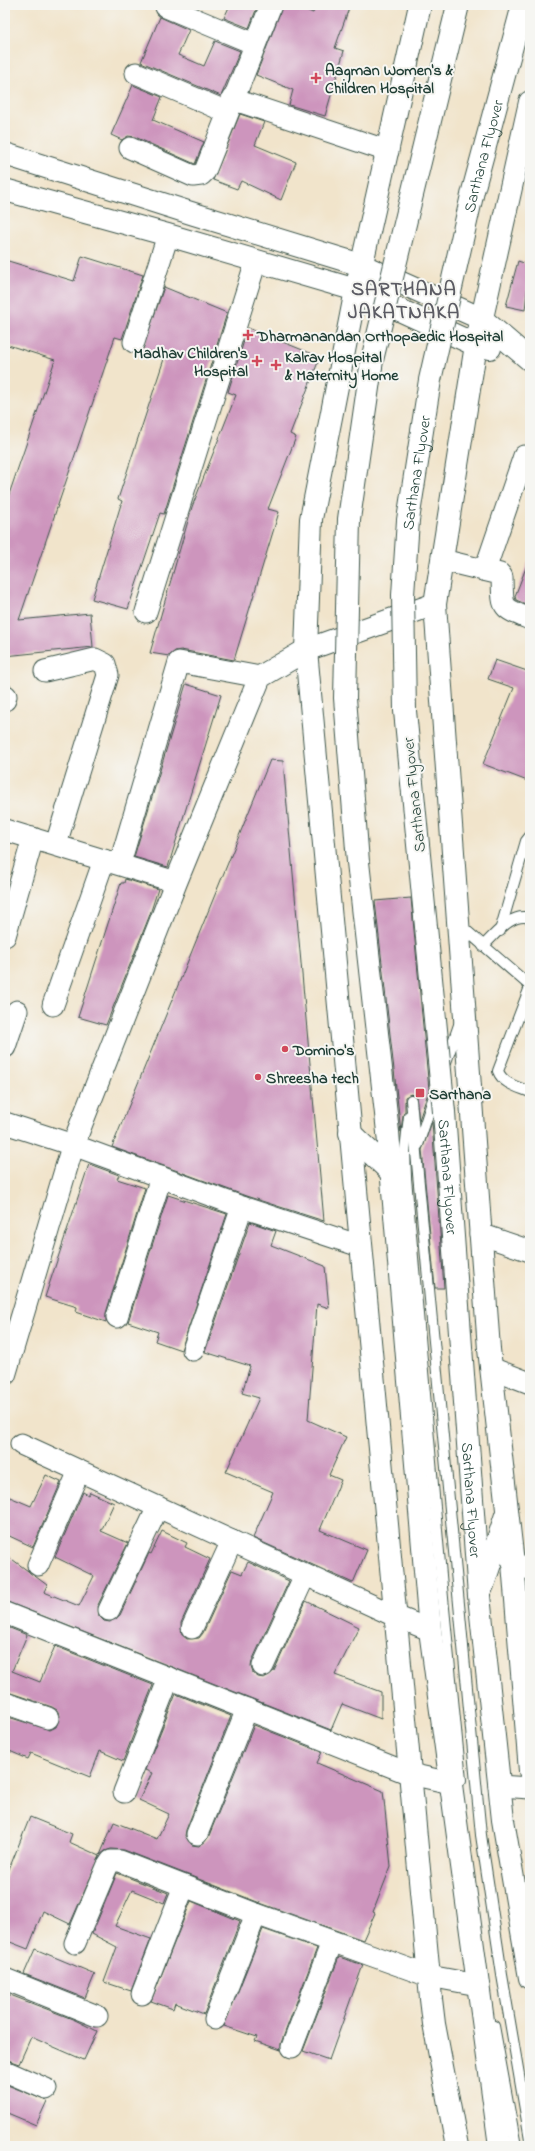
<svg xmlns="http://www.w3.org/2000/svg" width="535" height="2151" font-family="'Indie Flower',sans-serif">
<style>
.building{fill:#cd95bd}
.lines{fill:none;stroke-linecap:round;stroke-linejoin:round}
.lane-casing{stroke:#3e564b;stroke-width:12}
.street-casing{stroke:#3e564b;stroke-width:23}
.secondary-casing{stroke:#3e564b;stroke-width:24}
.primary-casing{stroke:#3e564b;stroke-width:24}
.lane{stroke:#fff;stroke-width:10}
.street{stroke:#fff;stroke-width:21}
.secondary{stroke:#fff;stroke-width:22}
.primary{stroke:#fff;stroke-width:22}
.primary-bridge-casing{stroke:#3e564b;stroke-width:24;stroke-linecap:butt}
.primary-bridge{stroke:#fff;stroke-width:22}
.poi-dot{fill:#d1495b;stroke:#f6f6f2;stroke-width:1.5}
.labels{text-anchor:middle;stroke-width:4;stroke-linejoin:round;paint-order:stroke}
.poi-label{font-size:16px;font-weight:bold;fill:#1f3d34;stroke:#f6f6f2;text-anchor:start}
.street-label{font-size:16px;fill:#1f3d34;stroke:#f6f6f2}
.district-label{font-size:20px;font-weight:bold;letter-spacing:1px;fill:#5c5c64;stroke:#f6f6f2}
</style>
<rect width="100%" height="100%" fill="#f6f6f2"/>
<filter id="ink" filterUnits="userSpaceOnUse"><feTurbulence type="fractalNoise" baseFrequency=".025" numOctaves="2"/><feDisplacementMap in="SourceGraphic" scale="8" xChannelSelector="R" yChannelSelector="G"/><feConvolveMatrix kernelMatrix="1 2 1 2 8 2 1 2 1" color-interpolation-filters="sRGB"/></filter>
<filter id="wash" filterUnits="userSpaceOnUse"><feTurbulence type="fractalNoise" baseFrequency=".012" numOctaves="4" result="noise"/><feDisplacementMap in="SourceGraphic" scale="16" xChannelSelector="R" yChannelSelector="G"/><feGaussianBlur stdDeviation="0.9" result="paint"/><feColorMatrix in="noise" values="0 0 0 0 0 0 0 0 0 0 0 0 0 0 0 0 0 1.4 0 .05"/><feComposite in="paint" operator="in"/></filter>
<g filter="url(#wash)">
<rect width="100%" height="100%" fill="#f1e4cb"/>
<g id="blocks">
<g class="building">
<polygon points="230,5 258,5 249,28 224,18"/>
<polygon points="283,5 294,5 313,13 316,5 350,5 335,48 344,51 325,116 289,105 293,90 256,75"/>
<polygon points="160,17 189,30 178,55 204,66 215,41 240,51 221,96 141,62"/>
<polygon points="133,85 162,97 153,120 204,142 195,164 135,137 128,136 122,140 111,135"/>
<polygon points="240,114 264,122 255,145 296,162 281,200 241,181 237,189 213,180"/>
<polygon points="82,256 143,275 122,339 115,337 19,620 90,613 93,647 5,656 5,506 55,360 5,344 5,260 74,281"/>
<polygon points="518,261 530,265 525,310 506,306"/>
<polygon points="164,287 227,313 164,514 160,513 128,609 92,599 122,501 118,499 164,359 142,351"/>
<polygon points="248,328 320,357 290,434 296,437 268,509 279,512 234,660 181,650 175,651 169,656 150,653 192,507 236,395 228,392"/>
<polygon points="529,560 530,560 530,606 516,600 515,596"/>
<polygon points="495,660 530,672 530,782 483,764 514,688 488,679"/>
<polygon points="186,684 221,695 168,867 134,857"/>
<polygon points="270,760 283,761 324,1221 246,1196 112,1147"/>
<polygon points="125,879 158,889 149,917 106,1025 78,1017 121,883 124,883"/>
<polygon points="411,898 429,1090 419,1120 416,1097 411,1094 405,1097 405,1111 403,1115 401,1132 375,901"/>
<polygon points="432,1122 444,1288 435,1288 422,1150"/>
<polygon points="89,1164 119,1175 117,1179 145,1188 106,1313 106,1322 76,1312 77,1307 45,1297"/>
<polygon points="168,1195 227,1214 181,1350 155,1341 158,1332 128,1322"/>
<polygon points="250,1222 276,1231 271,1245 325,1266 329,1308 317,1304 308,1420 346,1437 329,1475 341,1480 320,1530 367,1550 353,1583 253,1538 273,1492 226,1472 259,1398 242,1393 250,1366 205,1352"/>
<polygon points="46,1475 61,1482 33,1547 5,1534 5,1495 31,1506"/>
<polygon points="83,1492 88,1495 90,1492 114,1503 101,1531 128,1543 98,1605 99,1616 104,1621 110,1622 120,1615 149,1553 151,1554 162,1531 187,1543 185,1547 210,1559 181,1623 182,1635 187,1639 199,1638 203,1633 232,1570 242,1574 248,1562 289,1581 252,1661 251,1667 253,1673 258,1677 264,1678 274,1671 306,1601 359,1627 335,1675 381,1692 381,1719 342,1704 331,1730 5,1601 5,1554 47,1585 44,1592 79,1606 94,1576 55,1557"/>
<polygon points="5,1626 27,1635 12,1671 40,1682 55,1646 153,1685 123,1761 100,1751 90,1777 31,1753 28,1759 5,1749 5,1716 50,1730 56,1727 60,1716 57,1710 52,1707 5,1691"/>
<polygon points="176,1694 231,1716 186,1830 185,1836 192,1845 199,1846 208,1838 254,1725 322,1752 317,1763 383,1791 391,1866 373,1912 375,1913 363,1940 260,1903 124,1850 111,1849 105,1851 100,1855 114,1822 157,1839 169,1814 139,1800 152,1773 145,1770"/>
<polygon points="30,1817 72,1834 69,1842 100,1856 70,1924 43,1911 28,1949 5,1940 5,1879"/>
<polygon points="117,1873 168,1893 164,1903 132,1890 115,1926 151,1939 131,1991 104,1982 117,1947 92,1934"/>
<polygon points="191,1901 240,1921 204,2014 175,2003 173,2009 151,2001"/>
<polygon points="263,1929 317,1948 281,2043 281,2050 255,2041 257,2037 224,2026"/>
<polygon points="35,1949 95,1974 85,1998 24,1974"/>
<polygon points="339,1957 363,1965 329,2060 303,2051"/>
<polygon points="5,1993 75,2020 97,2031 84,2060 31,2037 19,2064 5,2059"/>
<polygon points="5,2084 47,2101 36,2125 5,2112"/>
</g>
</g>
</g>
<g filter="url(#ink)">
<use href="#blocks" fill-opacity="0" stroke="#3e564b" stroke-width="1"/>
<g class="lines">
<defs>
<g id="lane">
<polyline points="460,925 530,986"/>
<polyline points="500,931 526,841 530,836"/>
<path d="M 483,946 C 496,934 511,912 530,918"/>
<path d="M 530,987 L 498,1071 C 503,1084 518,1087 530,1092"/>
<polyline points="445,1065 460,1022"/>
<polyline points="411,1100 481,1835 502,1975 530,2139"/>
<polyline points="418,1145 436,1090"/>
<polyline points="391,1172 406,1178 443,1598 461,1780"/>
<polyline points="406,1178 405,1150 409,1116"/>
<polyline points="494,2026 516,2146"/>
</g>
<g id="street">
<polyline points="166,7 255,44"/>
<polyline points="136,73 227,112"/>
<polyline points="232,99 388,151"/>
<polyline points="130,148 193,176 201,175 205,171 271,5"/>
<polyline points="134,342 168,235"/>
<path d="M 442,560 L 500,574 L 502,577 C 503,609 500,607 530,619"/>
<polyline points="485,570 524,456"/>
<polyline points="146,612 256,261"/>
<polyline points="45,671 95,659 105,664 108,675 56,844"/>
<polyline points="5,700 6,696"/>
<polyline points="5,830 176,882"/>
<polyline points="120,863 179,662 260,677"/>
<polyline points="5,936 33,838"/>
<polyline points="53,1005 104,860"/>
<polyline points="5,1047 17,1011"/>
<polyline points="5,1123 73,1145 242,1207 360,1246"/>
<polyline points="480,1234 530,1251"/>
<polyline points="117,1317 161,1177"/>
<polyline points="193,1350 242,1207"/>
<polyline points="491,1368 530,1383"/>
<polyline points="21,1444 395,1616 430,1630"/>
<polyline points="513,1563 530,1569"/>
<polyline points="38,1565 79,1471"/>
<polyline points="109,1610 158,1507"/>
<polyline points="5,1613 410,1774 451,1783"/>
<polyline points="192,1628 232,1541"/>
<polyline points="263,1666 305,1575"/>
<polyline points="5,1703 48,1718"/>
<polyline points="499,1786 530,1788"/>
<polyline points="124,1792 169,1678"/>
<polyline points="197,1834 247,1709"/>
<polyline points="75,1943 107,1867 111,1861 120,1861 256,1914 429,1976 478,1985"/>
<polyline points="5,1979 97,2016"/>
<polyline points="142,1994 184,1886"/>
<polyline points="215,2019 256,1914"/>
<polyline points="292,2047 332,1942"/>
<polyline points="5,2071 46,2089"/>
</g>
<g id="secondary">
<polyline points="420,5 356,290 311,519 306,650 431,1999 434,2024 457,2146"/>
<polyline points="530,102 476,345 435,604 489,1349 513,1563 530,1771"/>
<polyline points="5,154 194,214 361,265 482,319 530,360"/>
<polyline points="5,190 168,235 356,290 476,345 490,348"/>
<polyline points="5,1374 73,1145 176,882 260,677 306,650 435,604"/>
</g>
<g id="primary">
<path id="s1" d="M 444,1112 L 479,1596 L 503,1820 L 530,1978"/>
<polyline points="388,1132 430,1630 500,2146"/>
<polyline points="350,1133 391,1172"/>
<polyline points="483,1585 507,1512"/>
</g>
</defs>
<use href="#lane" class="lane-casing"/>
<use href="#street" class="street-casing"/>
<use href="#secondary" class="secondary-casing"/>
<use href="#primary" class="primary-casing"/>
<use href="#lane" class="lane"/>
<use href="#street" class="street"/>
<use href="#secondary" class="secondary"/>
<use href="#primary" class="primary"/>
<defs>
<g id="primary-bridge">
<path id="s2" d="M 444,1112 L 405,711 L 403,595 L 408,520 L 430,380 L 473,191 L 523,5"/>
<polyline points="388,1132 358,862 345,698 349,519 372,360 458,5"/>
</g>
</defs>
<use href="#primary-bridge" class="primary-bridge-casing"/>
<use href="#primary-bridge" class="primary-bridge"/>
</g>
</g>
<g class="poi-dot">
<path d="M314 72h4v4h4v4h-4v4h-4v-4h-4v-4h4z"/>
<path d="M246 329h4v4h4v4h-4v4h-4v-4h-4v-4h4z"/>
<path d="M255 355h4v4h4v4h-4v4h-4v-4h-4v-4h4z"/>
<path d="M274 359h4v4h4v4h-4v4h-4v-4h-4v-4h4z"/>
<circle cx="285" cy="1049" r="4"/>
<circle cx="258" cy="1077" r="4"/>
<rect x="415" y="1088" width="10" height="10" rx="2"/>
</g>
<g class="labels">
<g class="poi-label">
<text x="325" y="75">Aagman Women's &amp;<tspan x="325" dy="18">Children Hospital</tspan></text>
<text x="257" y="341">Dharmanandan Orthopaedic Hospital</text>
<text x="248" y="358" text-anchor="end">Madhav Children's<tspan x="248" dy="18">Hospital</tspan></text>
<text x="285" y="362">Kalrav Hospital<tspan x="285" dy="18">&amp; Maternity Home</tspan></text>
<text x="293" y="1055">Domino's</text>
<text x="266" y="1083">Shreesha tech</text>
<text x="429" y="1099">Sarthana</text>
</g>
<g class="street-label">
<text dy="6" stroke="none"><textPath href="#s2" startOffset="966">Sarthana Flyover</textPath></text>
<text dy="6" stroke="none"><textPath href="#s2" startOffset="642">Sarthana Flyover</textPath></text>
<text transform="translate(413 795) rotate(-96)" y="6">Sarthana Flyover</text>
<text dy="6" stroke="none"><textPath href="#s1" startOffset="65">Sarthana Flyover</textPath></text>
<text dy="6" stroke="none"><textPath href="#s1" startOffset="389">Sarthana Flyover</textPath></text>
</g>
<g class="district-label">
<text x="404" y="295">SARTHANA<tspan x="404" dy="23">JAKATNAKA</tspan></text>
</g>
</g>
<rect width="535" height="2151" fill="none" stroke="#f6f6f2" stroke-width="20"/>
</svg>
